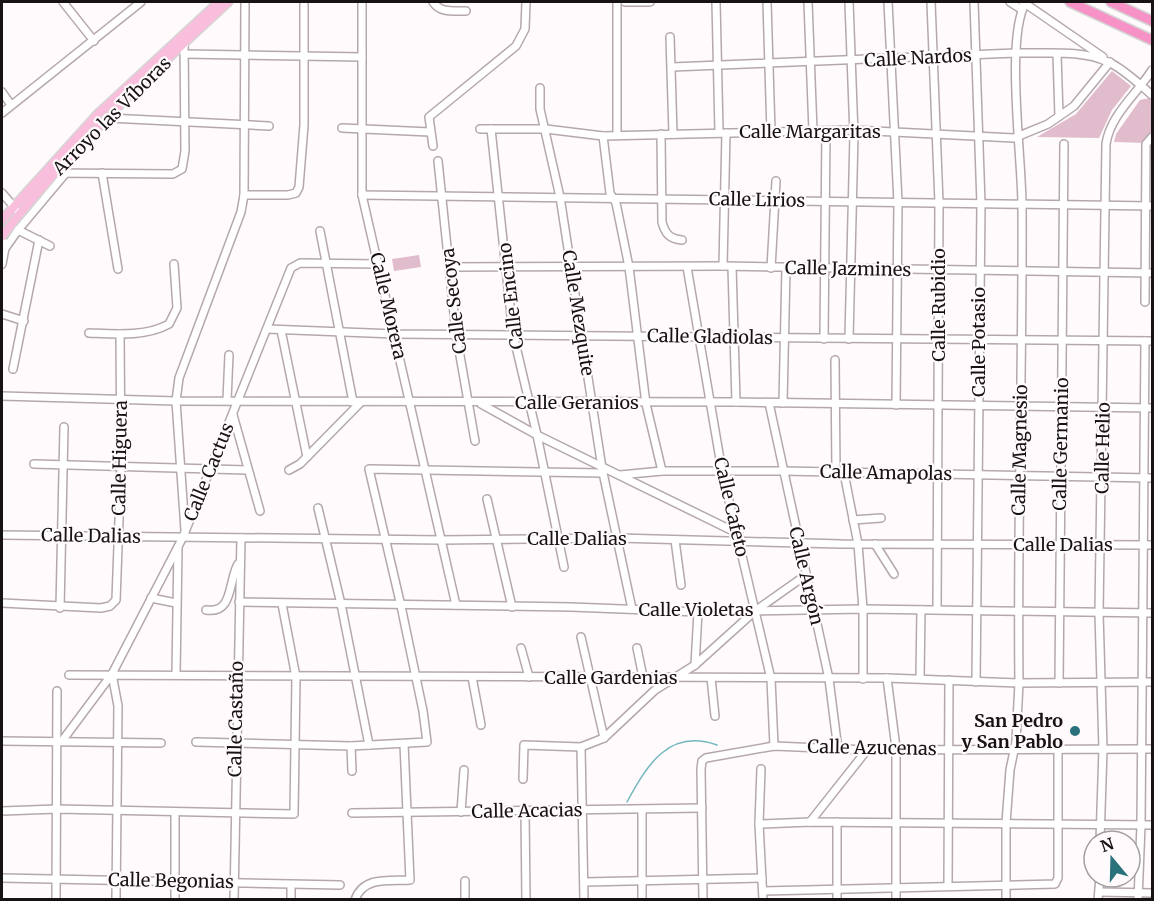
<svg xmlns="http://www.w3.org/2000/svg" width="1154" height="901" font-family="Merriweather,serif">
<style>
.park{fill:#e0bccd}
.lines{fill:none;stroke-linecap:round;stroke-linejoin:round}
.stream{stroke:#74b6bf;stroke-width:1.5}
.minor-casing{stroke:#b4a8ae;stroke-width:10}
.major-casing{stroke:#d5d5d5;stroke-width:11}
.highway-casing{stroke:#d5d5d5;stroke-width:12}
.minor{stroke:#fff;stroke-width:7}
.major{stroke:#fabedd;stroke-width:8}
.highway{stroke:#f792c6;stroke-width:9}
.poi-dot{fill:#29727b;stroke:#fffafc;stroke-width:2}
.labels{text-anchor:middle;stroke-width:4.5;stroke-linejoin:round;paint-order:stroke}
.street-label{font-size:18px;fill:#171315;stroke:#fffafc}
.poi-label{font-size:18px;font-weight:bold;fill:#171315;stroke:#fffafc;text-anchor:end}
</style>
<rect width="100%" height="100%" fill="#fffafc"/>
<g class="park">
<polygon points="1112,71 1131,86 1112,110 1099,138 1037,137 1076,114"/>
<polygon points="1149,98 1152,100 1152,137 1146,143 1114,142 1116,134 1140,100"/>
<polygon points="419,255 421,267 394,271 392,259"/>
</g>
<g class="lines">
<path class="stream" d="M 627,802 C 647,765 669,728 717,745"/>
<defs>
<g id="minor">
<polyline points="63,2 94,41"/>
<polyline points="362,2 362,195 456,605"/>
<path d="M 433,2 C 440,13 453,11 466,11"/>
<polyline points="617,2 617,135"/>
<polyline points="625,2 650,2"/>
<polyline points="716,2 719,132"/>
<polyline points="767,2 771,132"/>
<polyline points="808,2 813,131"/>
<polyline points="849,2 854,135 849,339"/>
<polyline points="888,2 898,202 896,405"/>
<polyline points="931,2 939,203 937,609"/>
<polyline points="974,2 981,204 976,682"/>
<polyline points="1010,2 1021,9"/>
<polyline points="1023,2 1103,57"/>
<polyline points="670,37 673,134"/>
<polyline points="185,54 362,57"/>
<polyline points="1057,54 1059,116"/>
<path d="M 672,67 L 1016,53 C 1045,54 1081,49 1108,62 C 1123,68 1140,85 1152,95"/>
<polyline points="540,88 540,109 560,197 602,468 632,609"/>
<polyline points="2,92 11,105"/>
<polyline points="2,113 141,2"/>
<polyline points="109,118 269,126"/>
<polyline points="342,128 430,132"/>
<polyline points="480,129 546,129 603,136 854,130 1014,138 1048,124 1074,106 1110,62"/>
<polyline points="491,129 513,334 537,435 564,567"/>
<path d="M 661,134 L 662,222 C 665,233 669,239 682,240"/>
<polyline points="603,136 610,193 616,203 629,267 646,404 662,471"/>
<polyline points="433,146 429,117 516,46 525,29 526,2"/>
<polyline points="438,161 456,333 475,441"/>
<polyline points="55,173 173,174 182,169 185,151 184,40"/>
<polyline points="102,173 118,269"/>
<polyline points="2,193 16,209"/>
<polyline points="244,195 288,195 296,193 299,187 304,125 304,2"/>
<polyline points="362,195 1152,206"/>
<polyline points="18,230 50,246"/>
<polyline points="320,231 353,402"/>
<polyline points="6,247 18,230 65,174"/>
<polyline points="2,264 6,243"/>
<polyline points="723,266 726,133"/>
<polyline points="449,267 723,266 1152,273"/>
<polyline points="687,267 722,471 771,679 774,746"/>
<polyline points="732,267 736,402"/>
<polyline points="771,268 776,181"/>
<polyline points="1145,302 1146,144 1152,137"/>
<polyline points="2,314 24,321"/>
<polyline points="267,329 395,334 1152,341"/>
<polyline points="281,330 307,457"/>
<path d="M 89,333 C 114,334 146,337 169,324 L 177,308 L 174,264"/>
<polyline points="824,339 826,131"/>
<polyline points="835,360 836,472"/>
<polyline points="13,369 39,240"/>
<polyline points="2,396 176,401 736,402 1152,408"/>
<polyline points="227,400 229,355"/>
<polyline points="769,403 829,679 838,750"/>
<polyline points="783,403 786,268"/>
<polyline points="481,404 537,435 739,534"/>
<polyline points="233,415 260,511"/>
<polyline points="34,464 247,470"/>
<polyline points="289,470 300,464 361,402"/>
<polyline points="844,473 858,544 863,609 863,679"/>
<polyline points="620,475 662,471 782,471 1152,478"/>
<polyline points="487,499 512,607"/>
<polyline points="318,508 341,604 369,745"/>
<polyline points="853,520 881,518"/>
<polyline points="185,530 176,401 179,378 241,212 244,195 245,2"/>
<polyline points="2,535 441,540 618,538 841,544 1152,545"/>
<polyline points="675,540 681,585"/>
<polyline points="875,544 894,574"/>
<polyline points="151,598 176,603"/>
<polyline points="239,602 571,607 698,612 863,609 1152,613"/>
<polyline points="2,603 101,608 110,606 116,600 121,466 120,334"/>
<polyline points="60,608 64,427"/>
<path d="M 206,610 C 234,614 228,581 238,564"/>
<polyline points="581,637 604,738"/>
<polyline points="521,648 529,677"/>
<polyline points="637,648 643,677"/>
<polyline points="695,665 698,612"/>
<polyline points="112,674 118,706 116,900"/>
<polyline points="176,674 178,548"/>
<polyline points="69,675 887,678 1019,683 1152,682"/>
<polyline points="472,677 481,725"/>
<polyline points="711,678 715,716"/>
<polyline points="887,678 896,748 896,900"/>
<polyline points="920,678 921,610"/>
<polyline points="1059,683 1064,144"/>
<polyline points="2,741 161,743"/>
<polyline points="62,741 112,674 183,537 291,268 300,263 378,264"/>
<polyline points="196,742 351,746 427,742 423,711 401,606 369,469 603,473"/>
<polyline points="351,746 352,771"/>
<polyline points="581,747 584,900"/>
<polyline points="761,769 759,824 763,900"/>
<polyline points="523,779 524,745 581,747 604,738 655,690 695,665 755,611 806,575"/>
<polyline points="642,810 642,900"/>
<polyline points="2,811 57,809 294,814 296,677 282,604"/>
<polyline points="461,812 464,770"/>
<polyline points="525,812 526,900"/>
<polyline points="352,813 702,808"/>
<polyline points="810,822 867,750"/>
<polyline points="759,824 810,822 1152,825"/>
<path d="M 1100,841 L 1103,749 L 1099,613 L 1106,144 C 1110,115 1137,94 1152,70"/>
<polyline points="2,878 340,885"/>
<polyline points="465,881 465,900"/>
<polyline points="585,882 762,878"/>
<polyline points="948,886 949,680"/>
<polyline points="763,891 1055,884 1058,878 1058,749"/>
<polyline points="1100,892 1152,893"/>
<polyline points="56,900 57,691"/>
<polyline points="175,900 175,812"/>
<polyline points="234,900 241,538"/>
<polyline points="291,900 291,885"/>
<path d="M 355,900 C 363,876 389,881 410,880 L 404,744"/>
<polyline points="703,900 701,769 702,761 706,758 774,746 867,750 1152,749"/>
<polyline points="837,900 837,822"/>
<path d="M 1006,900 L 1006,823 L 1010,770 L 1016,741 L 1019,683 C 1017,523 1023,364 1022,205 C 1022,158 1005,37 1026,2"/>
<polyline points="1098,900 1100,877"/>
<polyline points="1138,900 1141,825 1145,341"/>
</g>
<g id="major">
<polyline points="2,220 98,114 219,2"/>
<path d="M 2,236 C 68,151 149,75 228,2"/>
</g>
<g id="highway">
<polyline points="1070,2 1152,40"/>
<polyline points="1111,2 1152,21"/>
</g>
</defs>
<use href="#minor" class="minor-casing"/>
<use href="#major" class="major-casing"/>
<use href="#highway" class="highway-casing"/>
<use href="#minor" class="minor"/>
<use href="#major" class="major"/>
<use href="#highway" class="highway"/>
</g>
<circle class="poi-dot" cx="1075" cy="731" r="6"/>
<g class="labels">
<g class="street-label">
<text transform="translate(918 58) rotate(-3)" y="6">Calle Nardos</text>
<text transform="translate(112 116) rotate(-45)" y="6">Arroyo las Víboras</text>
<text x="810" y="138">Calle Margaritas</text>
<text transform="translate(757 200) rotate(1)" y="6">Calle Lirios</text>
<text transform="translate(848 269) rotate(1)" y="6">Calle Jazmines</text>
<text transform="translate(511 296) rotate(-97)" y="6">Calle Encino</text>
<text transform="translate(454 301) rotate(-97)" y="6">Calle Secoya</text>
<text transform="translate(939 305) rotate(-90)" y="6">Calle Rubidio</text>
<text transform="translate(388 306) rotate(77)" y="6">Calle Morera</text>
<text transform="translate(578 313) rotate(81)" y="6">Calle Mezquite</text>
<text transform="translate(710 337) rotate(1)" y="6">Calle Gladiolas</text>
<text transform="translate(979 342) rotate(-90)" y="6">Calle Potasio</text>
<text x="577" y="409">Calle Geranios</text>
<text transform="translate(1061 444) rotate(-89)" y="6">Calle Germanio</text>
<text transform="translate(1103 448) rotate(-89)" y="6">Calle Helio</text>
<text transform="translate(1020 450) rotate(-89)" y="6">Calle Magnesio</text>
<text transform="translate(120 458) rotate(-89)" y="6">Calle Higuera</text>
<text transform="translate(209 472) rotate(-68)" y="6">Calle Cactus</text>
<text transform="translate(886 473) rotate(1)" y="6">Calle Amapolas</text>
<text transform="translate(731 507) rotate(77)" y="6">Calle Cafeto</text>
<text transform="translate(91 536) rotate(1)" y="6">Calle Dalias</text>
<text x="577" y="545">Calle Dalias</text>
<text x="1063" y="551">Calle Dalias</text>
<text transform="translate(806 576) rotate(77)" y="6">Calle Argón</text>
<text x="696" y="616">Calle Violetas</text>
<text x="611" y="684">Calle Gardenias</text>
<text transform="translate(236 719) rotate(-89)" y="6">Calle Castaño</text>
<text transform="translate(872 748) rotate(1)" y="6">Calle Azucenas</text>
<text transform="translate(527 811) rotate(-1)" y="6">Calle Acacias</text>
<text transform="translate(171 881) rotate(1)" y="6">Calle Begonias</text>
</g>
<g class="poi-label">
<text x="1063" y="727">San Pedro<tspan x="1063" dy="21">y San Pablo</tspan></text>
</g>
</g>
<rect width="1154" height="901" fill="none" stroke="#171315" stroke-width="6"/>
<g transform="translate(1112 859) rotate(341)"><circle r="28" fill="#fffafc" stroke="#a29ea0" stroke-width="1.5"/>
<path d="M0-4.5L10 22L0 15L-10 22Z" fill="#29727b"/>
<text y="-9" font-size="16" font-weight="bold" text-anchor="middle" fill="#171315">N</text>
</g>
</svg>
